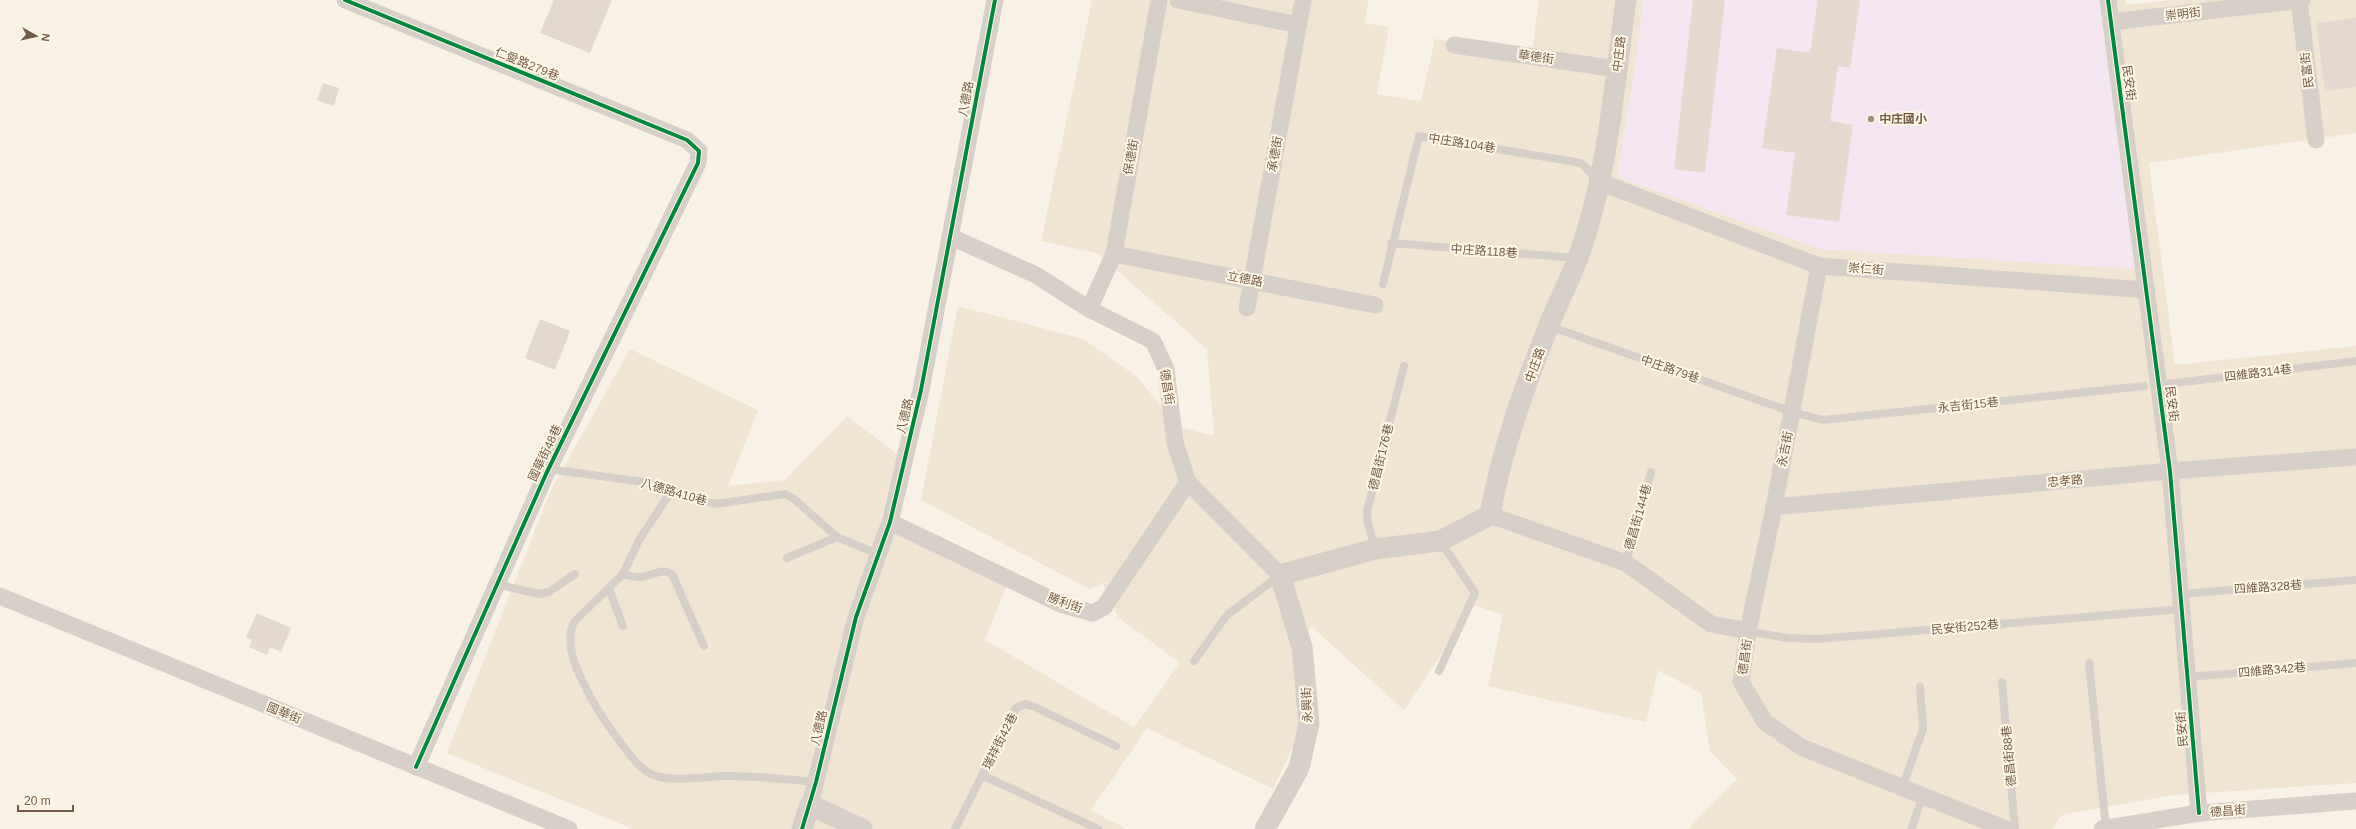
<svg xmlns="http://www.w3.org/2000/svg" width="2356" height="829" font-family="Arial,'Noto Sans TC',sans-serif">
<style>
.residential{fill:#f0e5d3}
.education{fill:#f4e6f0}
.building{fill:#e3d9ce}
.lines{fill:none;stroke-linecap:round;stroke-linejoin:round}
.service{stroke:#d7d0c9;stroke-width:8}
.minor{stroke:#d7d0c9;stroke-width:17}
.tertiary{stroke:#d7d0c9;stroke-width:21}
.cycleway-casing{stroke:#fff8e6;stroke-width:6}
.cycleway{stroke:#00873e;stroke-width:4}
.poi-dot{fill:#a1907f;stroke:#fff8e6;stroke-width:1.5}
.labels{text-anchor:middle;stroke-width:4;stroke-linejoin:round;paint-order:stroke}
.street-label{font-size:12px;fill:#735b47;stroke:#fff8e6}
.poi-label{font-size:12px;font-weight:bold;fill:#735b47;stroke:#fff8e6;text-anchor:start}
</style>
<rect width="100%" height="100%" fill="#f7f1e6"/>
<polygon class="residential" points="1092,0 1369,0 1364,23 1389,27 1377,94 1421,101 1435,39 1532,52 1539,0 2126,0 2126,5 2172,0 2356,0 2356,133 2149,163 2175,365 2356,346 2356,783 2173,795 2062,815 2052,829 1688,829 1737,779 1710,751 1701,693 1658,670 1646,722 1488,686 1503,615 1474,605 1404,710 1312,627 1295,648 1303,725 1273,789 1147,728 1091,810 1126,829 633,829 447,753 551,490 630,349 758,410 728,486 785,480 847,416 897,454 880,523 909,539 1008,582 985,640 1134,727 1180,663 1118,617 1103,583 1089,589 921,500 958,306 1083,339 1136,376 1179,427 1214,436 1207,349 1097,253 1041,241"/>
<polygon class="education" points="1643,0 2100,0 2135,269 1819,249 1617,177 1636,60"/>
<g class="building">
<polygon points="554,0 612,0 590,53 540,33"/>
<polygon points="1693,0 1725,0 1705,173 1674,169"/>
<polygon points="1818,0 1860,0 1850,68 1838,66 1830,121 1853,125 1839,222 1786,215 1795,153 1762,148 1777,48 1810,53"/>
<polygon points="2356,18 2356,87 2325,91 2316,23"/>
<polygon points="323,83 339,88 334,106 317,100"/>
<polygon points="540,319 570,331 555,370 525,358"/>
<polygon points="257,613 291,628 281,652 270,647 267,655 249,647 252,640 246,637"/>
</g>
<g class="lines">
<g class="service">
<polyline points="1391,243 1577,258"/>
<polyline points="1383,284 1419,136 1581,163 1598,180"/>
<polyline points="1549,326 1792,412 1823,420 2144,386"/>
<polyline points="2159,385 2356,361"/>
<polyline points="548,469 651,483 715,504 785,494 794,499 837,537 878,554"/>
<path d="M 672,490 L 639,540 L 623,574 L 574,622 C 564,643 576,669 586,688 C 594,707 631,761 647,772 C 668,785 707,775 731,776 C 760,776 788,780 816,782"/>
<polyline points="1375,548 1368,524 1367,511 1404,366"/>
<polyline points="787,558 837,537"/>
<polyline points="1626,563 1651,472"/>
<path d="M 623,574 C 628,575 634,578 640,577 C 652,577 660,567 672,574 L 704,646"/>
<polyline points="496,584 539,594 549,592 575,574"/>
<polyline points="609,589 623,626"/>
<polyline points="2181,594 2356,580"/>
<polyline points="1748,631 1787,638 1818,639 2182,609"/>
<polyline points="1194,661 1227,615 1279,576"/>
<polyline points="2089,663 2106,828"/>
<polyline points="1439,671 1475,593 1441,542"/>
<polyline points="2188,677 2356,663"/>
<polyline points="2002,682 2015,829"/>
<polyline points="982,775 1098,829"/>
<polyline points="1902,788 1923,729 1920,687"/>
<polyline points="955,829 1016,708 1025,704 1035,707 1116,746"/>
<polyline points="1911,829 1923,796"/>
</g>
<g class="minor">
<polyline points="345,0 687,140 699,151 698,163 546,474 416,767"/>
<polyline points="1178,0 1298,25"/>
<polyline points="2108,0 2170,471 2199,813"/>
<polyline points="2299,0 2316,140"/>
<polyline points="2111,22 2302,0"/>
<polyline points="1454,45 1617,69"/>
<polyline points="1600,182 1819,266 2147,290"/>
<polyline points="951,237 1036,275 1089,309 1153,341 1166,369 1175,443 1188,482 1280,575"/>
<polyline points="1114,254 1375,305"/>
<polyline points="1247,308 1303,0"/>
<polyline points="1089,309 1114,254 1159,0"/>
<polyline points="1774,507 2170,471 2356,457"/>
<polyline points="1490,515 1626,563 1711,624 1748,631 1741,682 1765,722 1801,747 2006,829"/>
<polyline points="890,522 1063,605 1093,613 1104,607 1188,482"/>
<polyline points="0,596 569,829"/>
<polyline points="1748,631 1774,507 1819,266"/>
<polyline points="810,805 856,617 890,522 921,390 995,0"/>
<polyline points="2102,829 2199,813 2356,801"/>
</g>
<g class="tertiary">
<polyline points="802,829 810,805 862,829"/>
<path d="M 1265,829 L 1299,768 L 1309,724 L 1302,647 L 1280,575 L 1375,549 L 1440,541 L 1490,515 C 1501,451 1525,386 1549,325 C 1558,303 1569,281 1578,258 C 1608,175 1614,87 1626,0"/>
</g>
<defs>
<g id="cycleway">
<polyline points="345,0 687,140 699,151 698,163 546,474 416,767"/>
<polyline points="2108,0 2170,471 2199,813"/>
<polyline points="802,829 816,782 856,617 890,522 921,390 995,0"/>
</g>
</defs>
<use href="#cycleway" class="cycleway-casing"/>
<use href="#cycleway" class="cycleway"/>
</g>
<circle class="poi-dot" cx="1871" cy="119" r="4"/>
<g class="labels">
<g class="street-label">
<text transform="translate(2183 14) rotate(-7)" y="4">崇明街</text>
<text transform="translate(1619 54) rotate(-83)" y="4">中庄路</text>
<text transform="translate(1536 57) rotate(8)" y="4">華德街</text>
<text transform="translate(527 64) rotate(22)" y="4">仁愛路279巷</text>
<text transform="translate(2307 70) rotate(-97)" y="4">民富街</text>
<text transform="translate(2129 83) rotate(82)" y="4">民安街</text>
<text transform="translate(966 99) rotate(-79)" y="4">八德路</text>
<text transform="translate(1462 143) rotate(9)" y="4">中庄路104巷</text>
<text transform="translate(1275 154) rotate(-80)" y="4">承德街</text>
<text transform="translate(1131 157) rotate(-80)" y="4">保德街</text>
<text transform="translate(1484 251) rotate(4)" y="4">中庄路118巷</text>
<text transform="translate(1866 269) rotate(4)" y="4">崇仁街</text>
<text transform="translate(1245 279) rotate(11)" y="4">立德路</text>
<text transform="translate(1535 365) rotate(-70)" y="4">中庄路</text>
<text transform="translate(1670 369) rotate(19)" y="4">中庄路79巷</text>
<text transform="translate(2258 373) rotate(-7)" y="4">四維路314巷</text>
<text transform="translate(1167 387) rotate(81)" y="4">德昌街</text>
<text transform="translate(2172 404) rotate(83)" y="4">民安街</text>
<text transform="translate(1968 405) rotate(-6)" y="4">永吉街15巷</text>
<text transform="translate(905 416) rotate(-77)" y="4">八德路</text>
<text transform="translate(1785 449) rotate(-79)" y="4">永吉街</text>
<text transform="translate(545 453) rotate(-64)" y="4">國華街48巷</text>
<text transform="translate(1381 457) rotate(-76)" y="4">德昌街176巷</text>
<text transform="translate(2065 481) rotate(-5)" y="4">忠孝路</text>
<text transform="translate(674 492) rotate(16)" y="4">八德路410巷</text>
<text transform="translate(1638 517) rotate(-74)" y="4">德昌街144巷</text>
<text transform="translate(2268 587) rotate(-4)" y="4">四維路328巷</text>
<text transform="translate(1065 603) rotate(20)" y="4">勝利街</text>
<text transform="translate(1965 627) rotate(-5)" y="4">民安街252巷</text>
<text transform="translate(1745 657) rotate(-82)" y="4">德昌街</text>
<text transform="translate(2272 670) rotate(-5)" y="4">四維路342巷</text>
<text transform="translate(1307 705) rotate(-93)" y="4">永興街</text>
<text transform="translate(284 713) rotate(22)" y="4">國華街</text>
<text transform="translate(819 728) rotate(-77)" y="4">八德路</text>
<text transform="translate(2182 729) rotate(-95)" y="4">民安街</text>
<text transform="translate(1000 741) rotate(-63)" y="4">瑞祥街42巷</text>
<text transform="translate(2009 756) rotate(-95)" y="4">德昌街88巷</text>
<text transform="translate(2228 811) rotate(-4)" y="4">德昌街</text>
</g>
<g class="poi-label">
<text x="1879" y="123">中庄國小</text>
</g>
</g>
<g transform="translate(36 36) rotate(98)" stroke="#fff8e6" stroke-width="3" paint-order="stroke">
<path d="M0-3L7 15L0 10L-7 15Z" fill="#735b47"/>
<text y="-6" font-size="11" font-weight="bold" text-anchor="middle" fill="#735b47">N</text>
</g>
<path d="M18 805v6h55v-6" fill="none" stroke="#735b47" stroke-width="2"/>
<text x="24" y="805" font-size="12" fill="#735b47" stroke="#fff8e6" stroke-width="3" paint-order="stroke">20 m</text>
</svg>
